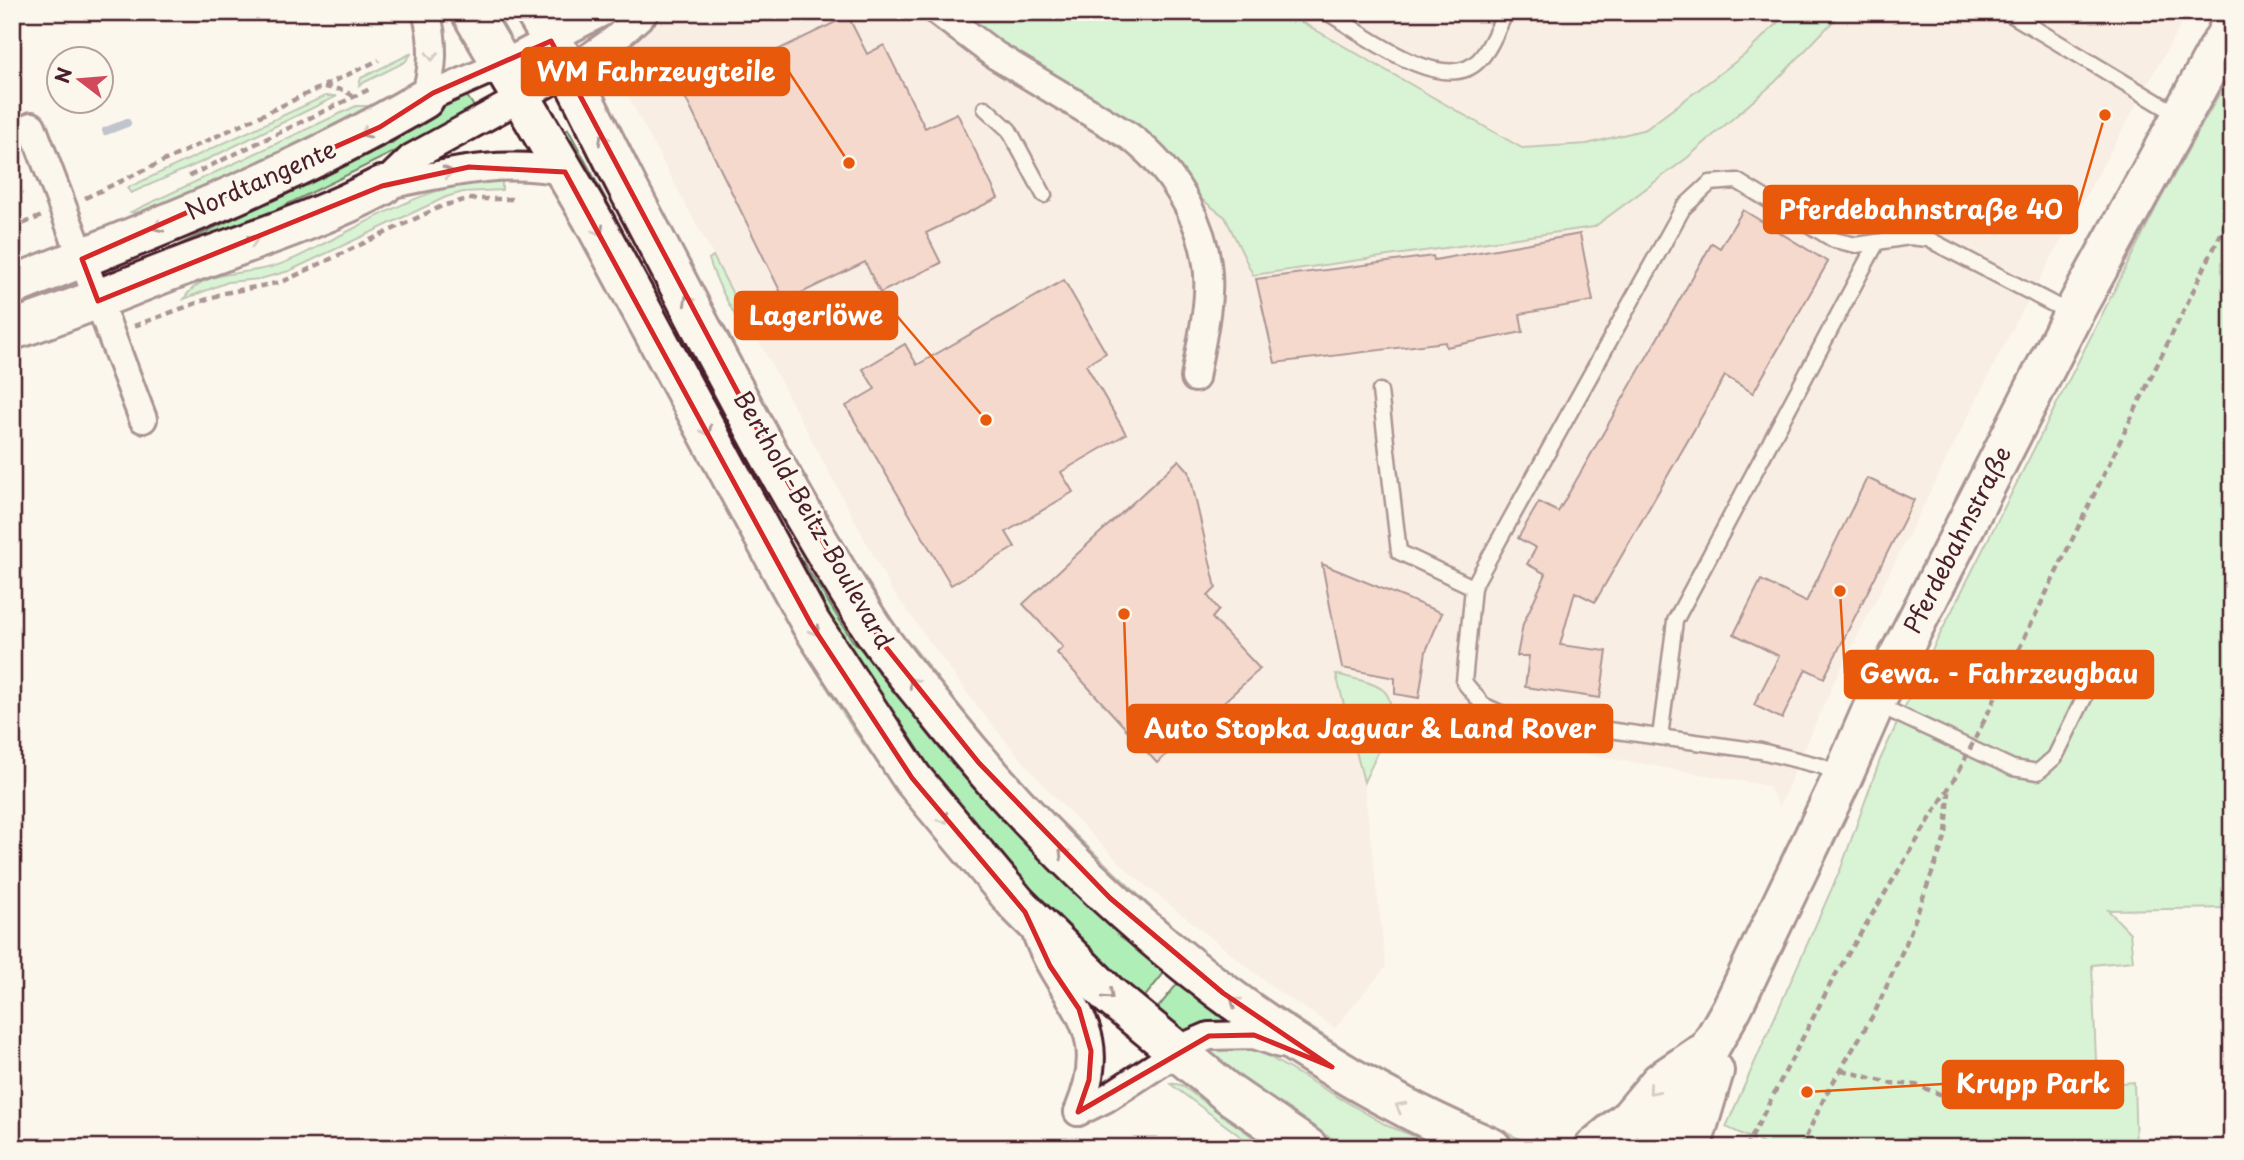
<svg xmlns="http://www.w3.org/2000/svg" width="2244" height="1160" font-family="'Playpen Sans',sans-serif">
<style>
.built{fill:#f7e3d7}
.green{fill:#afefb7;stroke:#7c8771;stroke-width:2}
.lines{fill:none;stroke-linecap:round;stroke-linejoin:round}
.stream{stroke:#7986a5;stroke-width:8}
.building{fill:#edb4a6;stroke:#4a1f2b;stroke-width:2}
.lane-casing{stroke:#4a1f2b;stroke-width:19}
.street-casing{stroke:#4a1f2b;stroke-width:32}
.secondary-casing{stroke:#4a1f2b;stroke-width:44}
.path{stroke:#4a1f2b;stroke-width:4.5;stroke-dasharray:7 5;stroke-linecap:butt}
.lane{stroke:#fbf7ec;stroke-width:14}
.street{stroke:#fbf7ec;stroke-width:26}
.secondary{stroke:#fbf7ec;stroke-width:38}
.path-bridge{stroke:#4a1f2b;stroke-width:4.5;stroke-dasharray:7 5;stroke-linecap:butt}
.oneway{stroke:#ab9695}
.marked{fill:none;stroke:#d62828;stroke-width:5;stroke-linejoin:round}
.labels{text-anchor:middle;stroke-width:6;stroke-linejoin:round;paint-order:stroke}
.street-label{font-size:24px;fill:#4a1f2b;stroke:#fbf7ec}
.leader{fill:none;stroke:#e8590c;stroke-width:2.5}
.callout-dot{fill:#e8590c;stroke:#fbf7ec;stroke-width:2.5}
.callout{fill:#e8590c;stroke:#e8590c;stroke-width:2.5}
.callout-label{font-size:26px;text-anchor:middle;font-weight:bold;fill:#fff}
</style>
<rect width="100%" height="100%" fill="#fbf7ec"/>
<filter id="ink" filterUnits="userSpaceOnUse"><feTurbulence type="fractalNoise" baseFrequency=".0143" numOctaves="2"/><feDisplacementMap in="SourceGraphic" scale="14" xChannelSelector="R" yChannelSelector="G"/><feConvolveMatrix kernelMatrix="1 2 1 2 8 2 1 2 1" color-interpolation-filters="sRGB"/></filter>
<g filter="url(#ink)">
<g class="built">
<polygon points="648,12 934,12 1181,183 1225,217 1438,247 1594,227 1687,158 1775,82 1842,12 2188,12 2013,328 1832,687 1779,807 1768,786 1391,720 1390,700 1336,674 1364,782 1386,967 1335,1028 1276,990 1131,874 1050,793 982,713 891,589 603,50"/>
<polygon points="1284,12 1788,12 1747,53 1646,129 1587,144 1522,148"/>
</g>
<g class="green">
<polygon points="954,12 1284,12 1522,148 1587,144 1646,129 1747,53 1788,12 1842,12 1775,82 1687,158 1594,227 1253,275 1225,217"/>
<polygon points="412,53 405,62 359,85 361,78"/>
<polygon points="2232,71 2232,908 2108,910 2130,933 2133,961 2092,965 2097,1085 2134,1082 2136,1148 1761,1148 1762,1143 1726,1127 1841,868 1880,760 1925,664 2158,204"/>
<polygon points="325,96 337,96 206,160 131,193 127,188"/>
<polygon points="467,96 477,111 239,228 147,260 392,143 441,106"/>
<polygon points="356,106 377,106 224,181 143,214 131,212"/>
<polygon points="568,129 793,546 852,640 1168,968 1139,1004 986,847 857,673 562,135"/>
<path d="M 502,181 L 502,190 L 463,192 L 446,197 L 289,271 L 260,279 L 228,282 L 184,299 C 201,270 239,275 267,268 C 286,264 304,254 321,245 C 379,217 436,179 502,181 Z"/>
<polygon points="584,240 914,803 909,806 854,731 792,632"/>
<path d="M 713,256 L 747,321 L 740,324 C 728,303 716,282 709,259 Z"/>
<polygon points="911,644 985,739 1048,809 1188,942 1042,813 908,646"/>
<path d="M 1336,674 C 1349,678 1372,681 1383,690 C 1405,708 1373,761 1364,782 Z"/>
<polygon points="1202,955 1207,955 1267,999 1362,1060 1424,1094 1539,1148 1527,1148 1454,1116 1326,1047"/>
<polygon points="1182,978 1238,1022 1178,1036 1152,1015"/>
<polygon points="1234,1045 1264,1054 1388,1126 1445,1148 1352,1148 1287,1117 1203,1050"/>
<polygon points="1169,1083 1181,1085 1268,1148 1256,1148"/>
</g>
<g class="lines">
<polyline class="stream" points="106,131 127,123"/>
</g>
<g class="building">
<polygon points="848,16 867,54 884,45 925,128 957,113 998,198 926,233 941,263 880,293 865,262 785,301 684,95"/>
<polygon points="1743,210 1828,262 1753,393 1725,376 1595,602 1575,592 1560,645 1607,651 1600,698 1525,687 1529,656 1517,656 1523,624 1546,574 1527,564 1536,548 1518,538 1539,502 1558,512 1712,243 1720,248"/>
<polygon points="1580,234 1593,301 1520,314 1523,332 1446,347 1445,342 1275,363 1256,279 1433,256 1434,260"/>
<polygon points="1064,280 1106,353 1086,365 1126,434 1061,472 1073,492 1006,532 1015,547 951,585 846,406 875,389 863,369 905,344 917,365"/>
<polygon points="1179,460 1189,471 1216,588 1208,596 1219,610 1212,618 1260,669 1157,763 1057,653 1063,647 1023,604"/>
<polygon points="1867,478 1914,500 1824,678 1806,669 1782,719 1754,705 1779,656 1734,634 1761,580 1806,602"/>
<polygon points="1322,564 1442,613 1426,651 1419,698 1395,694 1395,678 1342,668"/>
</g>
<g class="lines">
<defs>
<g id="lane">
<path d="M 1327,12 C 1359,31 1444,98 1479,60 C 1491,48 1498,27 1506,12"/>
<polyline points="2007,12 2180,116"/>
<polyline points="985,108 1009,130 1044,195"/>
<polyline points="1380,391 1399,552 1473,587"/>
<polyline points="1876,704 2013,768 2038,772 2055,757 2084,698"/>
<polyline points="1660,737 1675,621 1877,242 1909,237 1928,239 2070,313"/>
<polyline points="1842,776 1821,766 1761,751 1507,716 1483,705 1464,682 1473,587 1683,208 1710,183 1737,181 1834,240 1856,245 1877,242"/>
</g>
<g id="street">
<path d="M 938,12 L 995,55 L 1129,136 C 1176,171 1212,233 1208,293 C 1207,321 1199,351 1195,378"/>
<polyline points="424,99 503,64 603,12"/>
<path d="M 424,99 C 434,70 435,42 426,12"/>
<polyline points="32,126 143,419"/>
<polyline points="382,186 411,158 568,72 615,39 645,12"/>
<path d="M 382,186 C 443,174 501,158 565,172"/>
<path d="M 1035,931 C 1061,1005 1116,1023 1078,1112"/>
<polyline points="1078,1112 1105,1099 1188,1045 1209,1036 1254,1035 1280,1044"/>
</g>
<g id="secondary">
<polyline points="471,12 592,218 811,624 912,778 1018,905 1109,995 1229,1094 1308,1148"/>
<path d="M 535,12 C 570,68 598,130 628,188 C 704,332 781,487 869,623 C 889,655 915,684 939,714 C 1086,899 1273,1056 1492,1148"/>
<path d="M 12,286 C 151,230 295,176 424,99"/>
<path d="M 12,330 C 72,311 129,286 188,264 C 253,240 320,219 382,186"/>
<polyline points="1594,1148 1630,1118 1660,1082 1700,1055"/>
<polyline points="1653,1148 1732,1008 1843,776 1875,703 2073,314 2232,24"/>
<polyline points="1691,1148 1714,1071"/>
</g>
</defs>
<use href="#lane" class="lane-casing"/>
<use href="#street" class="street-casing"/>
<use href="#secondary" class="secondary-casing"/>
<g class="path">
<polyline points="324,87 343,90 355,97"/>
<polyline points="189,176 370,89"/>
<polyline points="85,198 379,60"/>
<polyline points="12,228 42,216"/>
<polyline points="134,326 224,293 282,282 442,206 468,199 514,199"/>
<polyline points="1982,725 2232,211"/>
<polyline points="1842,1070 1889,1083 1916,1085 1958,1101 1999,1072 2028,1067"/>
<polyline points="1534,1138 1548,1148"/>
<polyline points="1746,1148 1833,979 1959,771"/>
<polyline points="1801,1148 1826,1094 1875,1012 1907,941 1946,835 1949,792"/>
</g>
<use href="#lane" class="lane"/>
<use href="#street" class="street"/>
<use href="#secondary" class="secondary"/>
<polyline class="path-bridge" points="1959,771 1982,725"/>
</g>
<defs><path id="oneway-chevron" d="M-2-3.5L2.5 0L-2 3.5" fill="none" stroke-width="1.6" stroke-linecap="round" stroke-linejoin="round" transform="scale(1.75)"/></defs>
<g class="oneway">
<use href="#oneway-chevron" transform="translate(432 56) rotate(90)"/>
<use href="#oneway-chevron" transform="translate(365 133) rotate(156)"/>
<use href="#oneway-chevron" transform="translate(603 139) rotate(-118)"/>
<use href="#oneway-chevron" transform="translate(448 172) rotate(-14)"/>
<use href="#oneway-chevron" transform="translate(158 227) rotate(156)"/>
<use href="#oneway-chevron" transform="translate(599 231) rotate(61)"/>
<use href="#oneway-chevron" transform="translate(253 241) rotate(-19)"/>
<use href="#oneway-chevron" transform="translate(688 300) rotate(-119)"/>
<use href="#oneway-chevron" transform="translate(707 431) rotate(62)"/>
<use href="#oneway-chevron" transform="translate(815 631) rotate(59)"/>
<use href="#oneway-chevron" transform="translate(913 682) rotate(-128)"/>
<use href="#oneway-chevron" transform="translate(944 819) rotate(52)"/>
<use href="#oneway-chevron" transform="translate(1063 853) rotate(-135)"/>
<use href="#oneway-chevron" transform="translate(1109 995) rotate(43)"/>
<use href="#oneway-chevron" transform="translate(1235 1002) rotate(-144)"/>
<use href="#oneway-chevron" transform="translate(1653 1090) rotate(131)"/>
<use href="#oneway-chevron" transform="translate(1400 1107) rotate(-152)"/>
</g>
</g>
<path d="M0 0H2244V1160H0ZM 551,41 L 761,436 L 881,641 L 979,763 L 1110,898 L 1223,993 L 1332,1067 L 1254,1035 L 1209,1036 L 1078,1112 L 1089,1080 L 1091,1051 L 1079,1009 L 1050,966 L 1025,912 L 912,778 L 811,624 L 565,172 L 469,167 L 382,186 L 98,301 L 82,259 L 380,127 L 433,93 Z" fill="#fbf7ec" fill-opacity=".55" fill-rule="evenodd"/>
<path class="marked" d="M 551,41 L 761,436 L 881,641 L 979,763 L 1110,898 L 1223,993 L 1332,1067 L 1254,1035 L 1209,1036 L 1078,1112 L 1089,1080 L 1091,1051 L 1079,1009 L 1050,966 L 1025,912 L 912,778 L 811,624 L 565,172 L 469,167 L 382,186 L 98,301 L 82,259 L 380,127 L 433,93 Z"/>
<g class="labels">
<g class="street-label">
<text transform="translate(261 181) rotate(-24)" y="8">Nordtangente</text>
<text transform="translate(813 520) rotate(60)" y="8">Berthold-Beitz-Boulevard</text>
<text transform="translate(1958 540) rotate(-63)" y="8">Pferdebahnstraße</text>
</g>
</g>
<path class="leader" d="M849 163L789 72M2105 115L2077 210M986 420L897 316M1840 591L1845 674M1124 614L1128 729M1807 1092L1943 1084"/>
<g class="callout-dot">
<circle cx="849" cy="163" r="7"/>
<circle cx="2105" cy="115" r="7"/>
<circle cx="986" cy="420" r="7"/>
<circle cx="1840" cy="591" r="7"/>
<circle cx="1124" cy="614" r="7"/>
<circle cx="1807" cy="1092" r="7"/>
</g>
<g class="callout">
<rect x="522" y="48" width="267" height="47" rx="7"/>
<rect x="1764" y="186" width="313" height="47" rx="7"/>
<rect x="735" y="292" width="162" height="47" rx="7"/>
<rect x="1845" y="651" width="308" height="47" rx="7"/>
<rect x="1128" y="705" width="484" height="47" rx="7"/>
<rect x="1943" y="1061" width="180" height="47" rx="7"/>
</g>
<g class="callout-label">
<text x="656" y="81">WM Fahrzeugteile</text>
<text x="1921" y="219">Pferdebahnstraße 40</text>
<text x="816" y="325">Lagerlöwe</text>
<text x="1999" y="683">Gewa. - Fahrzeugbau</text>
<text x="1370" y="738">Auto Stopka Jaguar &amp; Land Rover</text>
<text x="2033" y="1093">Krupp Park</text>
</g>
<rect width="2244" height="1160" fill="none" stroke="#fbf7ec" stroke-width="42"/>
<rect x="21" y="21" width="2202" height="1118" fill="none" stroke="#4a1f2b" stroke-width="2.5" filter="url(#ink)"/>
<g transform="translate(80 80) rotate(286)"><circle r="33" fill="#fbf7ec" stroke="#b4a19f" stroke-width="2"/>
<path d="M0-5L12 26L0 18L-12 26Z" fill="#d1495b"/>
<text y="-10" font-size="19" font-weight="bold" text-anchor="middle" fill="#4a1f2b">N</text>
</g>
</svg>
